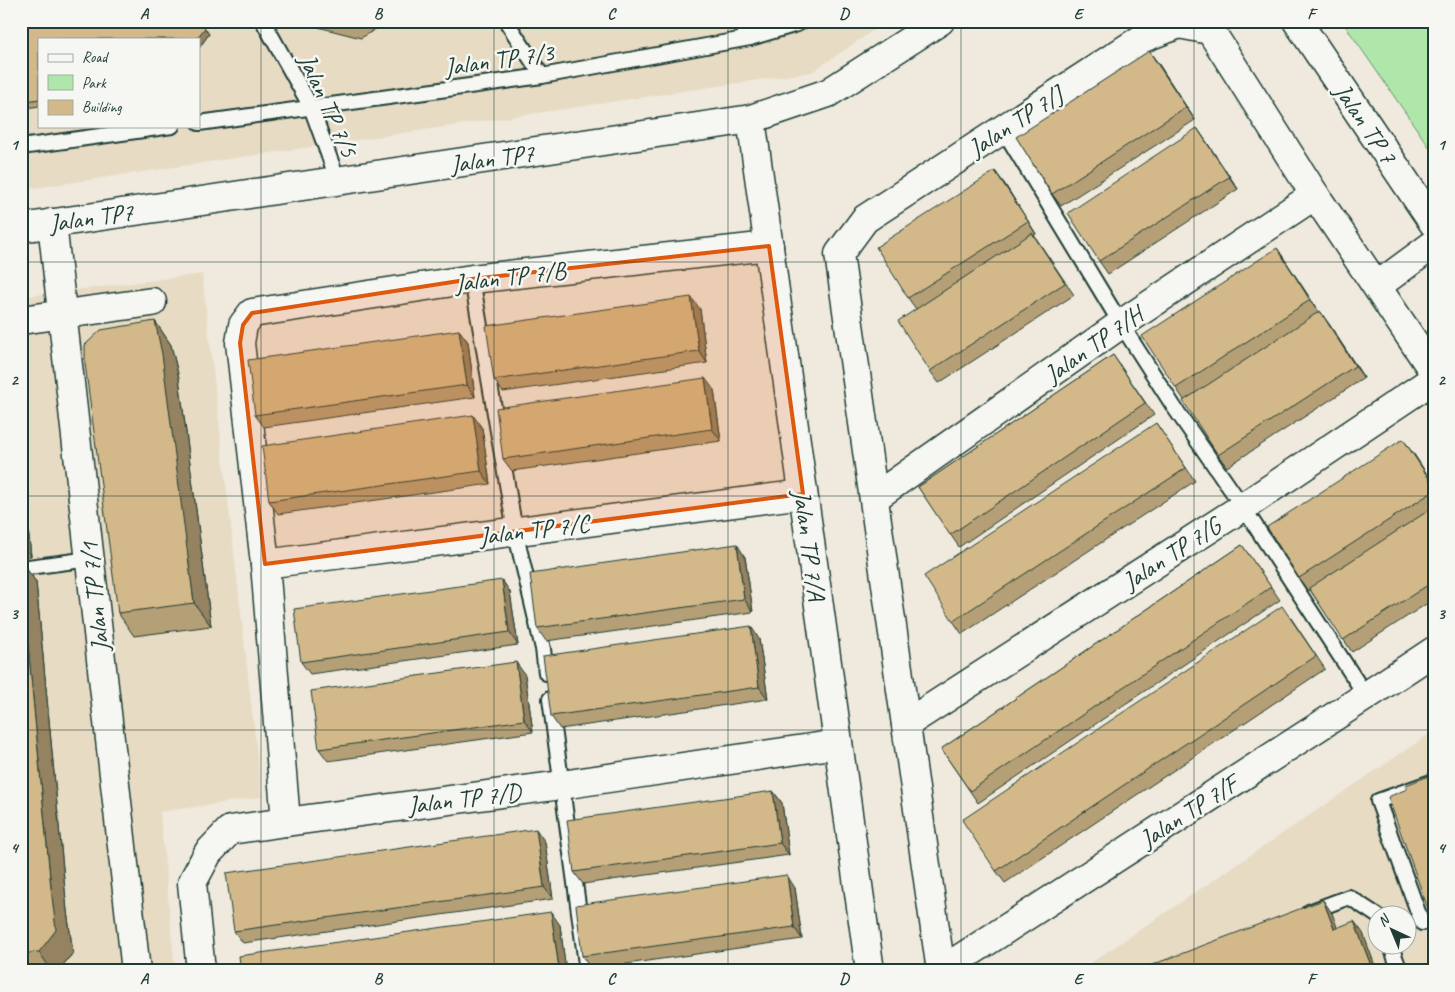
<svg xmlns="http://www.w3.org/2000/svg" width="1455" height="992" font-family="Caveat,sans-serif">
<style>
.built{fill:#e7dbc4;fill-rule:evenodd}
.green{fill:#afe7ab;stroke:#679270}
.lines{fill:none;stroke-linecap:round;stroke-linejoin:round}
.lane-casing{stroke:#1f3d34;stroke-width:18}
.street-casing{stroke:#1f3d34;stroke-width:31}
.secondary-casing{stroke:#1f3d34;stroke-width:31}
.lane{stroke:#f6f6f2;stroke-width:14}
.street{stroke:#f6f6f2;stroke-width:28}
.secondary{stroke:#f6f6f2;stroke-width:28}
.wall{fill:#b59f76;stroke:#1f3d34}
.shaded-wall{fill:#948260;stroke:#1f3d34}
.building{fill:#d3b989;stroke:#1f3d34}
.marked{fill:#de580e;fill-opacity:0.2;stroke:#de580e;stroke-width:4;stroke-linejoin:round}
.grid{fill:none;stroke:#1f3d34;stroke-width:1;stroke-opacity:0.55}
.labels{text-anchor:middle;stroke-width:5;stroke-linejoin:round;paint-order:stroke}
.street-label{font-size:25px;fill:#1f3d34;stroke:#f6f6f2}
.neatline{fill:none;stroke:#1f3d34;stroke-width:2}
.grid-label{font-size:16px;text-anchor:middle;font-weight:bold;fill:#1f3d34}
</style>
<rect width="100%" height="100%" fill="#efeadd"/>
<filter id="ink" filterUnits="userSpaceOnUse"><feTurbulence type="fractalNoise" baseFrequency=".02" numOctaves="2"/><feDisplacementMap in="SourceGraphic" scale="10" xChannelSelector="R" yChannelSelector="G"/><feConvolveMatrix kernelMatrix="1 2 1 2 8 2 1 2 1" color-interpolation-filters="sRGB"/></filter>
<g filter="url(#ink)">
<g class="built">
<path d="M 21,21 L 887,21 L 812,72 L 21,190 ZM 39,39 L 199,39 L 199,126 L 39,126 Z"/>
<polygon points="202,274 262,797 160,812 175,971 21,971 21,297"/>
<path d="M 1434,731 L 1434,971 L 1079,971 ZM 1378,914 L 1408,914 L 1408,944 L 1378,944 Z"/>
</g>
<polygon class="green" points="1342,21 1434,21 1434,154"/>
<g class="lines">
<defs>
<g id="lane">
<polyline points="263,21 311,107 338,181"/>
<polyline points="506,21 542,76"/>
<polyline points="739,21 750,38"/>
<polyline points="199,123 542,76 750,38 797,24 802,21"/>
<polyline points="1003,129 1121,324 1174,407 1243,507 1366,696"/>
<polyline points="21,147 172,126"/>
<polyline points="472,279 515,531 543,649 546,673"/>
<polyline points="21,568 90,559"/>
<polyline points="550,699 587,971"/>
<polyline points="1309,912 1349,897 1378,916"/>
<polyline points="1422,923 1378,801 1434,781"/>
<polyline points="1390,944 1400,971"/>
</g>
<g id="street">
<polyline points="751,119 870,971"/>
<polyline points="52,223 136,971"/>
<polyline points="1377,286 1434,244"/>
<polyline points="21,320 152,302"/>
<polyline points="874,498 1121,324 1315,195"/>
<polyline points="265,564 803,494"/>
<polyline points="906,724 1243,507 1434,379"/>
<polyline points="286,822 265,564 240,343 243,325 252,313 472,279 769,246"/>
<polyline points="201,971 192,883 208,853 230,830 286,822 561,785 838,744"/>
<polyline points="941,971 839,254 865,219 1143,38 1179,24 1210,30 1315,195 1434,372"/>
<polyline points="941,971 1366,696 1434,651"/>
</g>
<g id="secondary">
<polyline points="1297,21 1434,224"/>
<polyline points="21,228 751,119 828,93 940,21"/>
</g>
</defs>
<use href="#lane" class="lane-casing"/>
<use href="#street" class="street-casing"/>
<use href="#secondary" class="secondary-casing"/>
<use href="#lane" class="lane"/>
<use href="#street" class="street"/>
<use href="#secondary" class="secondary"/>
</g>
<g class="wall">
<polygon points="21,21 209,34 199,48 199,39 39,39 39,106 21,109"/>
<polygon points="314,21 389,21 361,38 318,27"/>
<polygon points="1158,63 1195,120 1061,206 1052,194"/>
<polygon points="1197,128 1238,189 1108,274 1099,261"/>
<polygon points="1004,183 1036,234 1034,235 1074,295 939,383 930,371 916,309 908,298"/>
<polygon points="1277,248 1319,312 1329,324 1364,378 1227,467 1218,455 1184,400 1176,388"/>
<polygon points="700,309 707,363 503,392 494,380"/>
<polygon points="155,321 171,345 179,378 211,626 134,636 118,613"/>
<polygon points="459,330 468,342 475,397 264,427 255,415"/>
<polygon points="1113,355 1154,415 959,547 918,487"/>
<polygon points="714,390 721,441 512,471 503,459"/>
<polygon points="1156,423 1195,481 962,634 953,621"/>
<polygon points="482,428 490,484 278,514 269,501"/>
<polygon points="1412,451 1434,485 1434,599 1352,652 1310,590 1308,591 1299,578"/>
<polygon points="21,465 31,556 21,557"/>
<polygon points="1242,545 1280,600 978,803 941,749"/>
<polygon points="745,557 753,612 546,641 537,628"/>
<polygon points="21,561 36,582 67,911 73,953 58,971 21,971"/>
<polygon points="502,580 510,592 518,645 310,674 301,662"/>
<polygon points="1291,618 1325,669 1005,883 996,871"/>
<polygon points="759,639 768,699 560,729 551,716"/>
<polygon points="525,675 533,732 328,761 319,749"/>
<polygon points="773,791 782,803 789,855 583,884 574,872"/>
<polygon points="545,842 553,899 243,943 234,931"/>
<polygon points="795,888 802,939 591,969 582,956"/>
<polygon points="560,925 566,971 241,971"/>
</g>
<g class="shaded-wall">
<polygon points="200,21 209,34 199,48 199,39 196,39"/>
<polygon points="1149,51 1158,63 1195,120 1186,107"/>
<polygon points="1197,128 1206,141 1238,189 1229,177"/>
<polygon points="995,171 1004,183 1036,234 1028,221"/>
<polygon points="1277,248 1285,260 1319,312 1310,300"/>
<polygon points="691,297 700,309 707,363 699,351"/>
<polygon points="1320,311 1329,324 1364,378 1355,366"/>
<polygon points="155,321 171,345 179,378 211,626 194,603"/>
<polygon points="459,330 468,342 475,397 467,385"/>
<polygon points="705,378 714,390 721,441 712,429"/>
<polygon points="473,415 482,428 490,484 481,471"/>
<polygon points="1403,439 1434,485 1434,486"/>
<polygon points="21,465 31,556 21,542"/>
<polygon points="737,544 745,557 753,612 744,599"/>
<polygon points="21,561 36,582 67,911 73,953 58,971 52,971 39,952 51,888 21,572"/>
<polygon points="502,580 510,592 518,645 509,632"/>
<polygon points="751,626 759,639 768,699 759,687"/>
<polygon points="516,662 525,675 533,732 524,720"/>
<polygon points="773,791 782,803 789,855 780,843"/>
<polygon points="536,829 545,842 553,899 544,887"/>
<polygon points="787,875 795,888 802,939 794,927"/>
<polygon points="1323,900 1332,913 1342,941 1334,929"/>
<polygon points="551,912 560,925 566,971 560,971 559,969"/>
<polygon points="1354,921 1363,933 1377,971 1373,971"/>
</g>
<g class="building">
<polygon points="21,21 200,21 205,28 196,39 39,39 39,99 21,102"/>
<polygon points="1149,51 1186,107 1052,194 1016,137"/>
<polygon points="1197,128 1229,177 1099,261 1068,213"/>
<polygon points="995,171 1028,221 908,298 876,247"/>
<polygon points="1032,233 1065,283 930,371 898,321"/>
<polygon points="1277,248 1310,300 1176,388 1142,336"/>
<polygon points="691,297 699,351 494,380 486,326"/>
<polygon points="1320,311 1355,366 1218,455 1183,401"/>
<polygon points="155,321 162,354 194,603 118,613 85,364 85,345 101,330"/>
<polygon points="459,330 467,385 255,415 248,360"/>
<polygon points="1113,355 1145,403 950,535 918,487"/>
<polygon points="705,378 712,429 503,459 496,408"/>
<polygon points="473,415 481,471 269,501 262,446"/>
<polygon points="1156,423 1186,468 953,621 924,576"/>
<polygon points="1403,439 1434,486 1434,491 1299,578 1267,527"/>
<polygon points="1434,507 1434,581 1343,640 1309,588"/>
<polygon points="737,544 744,599 537,628 530,574"/>
<polygon points="1242,545 1271,587 970,791 941,749"/>
<polygon points="21,572 51,888 56,930 39,952 21,954"/>
<polygon points="502,580 509,632 301,662 294,609"/>
<polygon points="1282,606 1316,656 996,871 962,820"/>
<polygon points="751,626 759,687 551,716 543,656"/>
<polygon points="516,662 524,720 319,749 311,691"/>
<polygon points="1434,774 1434,916 1431,917 1388,797 1407,789 1406,785"/>
<polygon points="773,791 780,843 574,872 567,820"/>
<polygon points="536,829 544,887 234,931 226,873"/>
<polygon points="787,875 794,927 582,956 576,905"/>
<polygon points="1323,900 1334,929 1354,921 1373,971 1151,971 1149,966"/>
<polygon points="551,912 559,969 543,971 241,971 239,956"/>
</g>
</g>
<path class="marked" d="M 769,246 L 803,494 L 265,564 L 240,343 L 243,325 L 252,313 L 472,279 Z"/>
<path class="grid" d="M 261,21 L 261,971M 494,21 L 494,971M 728,21 L 728,971M 961,21 L 961,971M 1194,21 L 1194,971M 21,262 L 1434,262M 21,496 L 1434,496M 21,730 L 1434,730"/>
<g class="labels">
<g class="street-label">
<text transform="translate(499 59) rotate(-8)" y="9">Jalan TP 7/3</text>
<text transform="translate(329 105) rotate(66)" y="9">Jalan TP 7/5</text>
<text transform="translate(1015 121) rotate(-33)" y="9">Jalan TP 7/J</text>
<text transform="translate(1366 123) rotate(56)" y="9">Jalan TP 7</text>
<text transform="translate(492 158) rotate(-8)" y="9">Jalan TP7</text>
<text transform="translate(91 217) rotate(-8)" y="9">Jalan TP7</text>
<text transform="translate(510 276) rotate(-7)" y="9">Jalan TP 7/B</text>
<text transform="translate(1093 344) rotate(-35)" y="9">Jalan TP 7/H</text>
<text transform="translate(534 529) rotate(-7)" y="9">Jalan TP 7/C</text>
<text transform="translate(810 545) rotate(82)" y="9">Jalan TP 7/A</text>
<text transform="translate(1171 553) rotate(-33)" y="9">Jalan TP 7/G</text>
<text transform="translate(94 597) rotate(-96)" y="9">Jalan TP 7/1</text>
<text transform="translate(464 798) rotate(-7)" y="9">Jalan TP 7/D</text>
<text transform="translate(1188 811) rotate(-33)" y="9">Jalan TP 7/F</text>
</g>
</g>
<rect width="1455" height="992" fill="none" stroke="#f6f6f2" stroke-width="55"/>
<rect x="38" y="38" width="162" height="90" fill="#f6f6f2" stroke="#a0aca6"/>
<rect x="48" y="54" width="25" height="8" fill="#f6f6f2" stroke="#a0aca6"/>
<text x="82" y="62" font-size="15" fill="#1f3d34">Road</text>
<rect x="48" y="75" width="25" height="15" fill="#afe7ab" stroke="#a0aca6"/>
<text x="82" y="88" font-size="15" fill="#1f3d34">Park</text>
<rect x="48" y="100" width="25" height="15" fill="#d3b989" stroke="#a0aca6"/>
<text x="82" y="112" font-size="15" fill="#1f3d34">Building</text>
<g transform="translate(1392 930) rotate(316)"><circle r="24" fill="#f6f6f2" stroke="#a0aca6"/>
<path d="M0-4L9 19L0 12L-9 19Z" fill="#1f3d34"/>
<text y="-8" font-size="14" font-weight="bold" text-anchor="middle" fill="#1f3d34">N</text>
</g>
<rect x="28" y="28" width="1400" height="936" class="neatline"/>
<g class="grid-label">
<text x="144" y="19">A</text>
<text x="378" y="19">B</text>
<text x="611" y="19">C</text>
<text x="844" y="19">D</text>
<text x="1078" y="19">E</text>
<text x="1311" y="19">F</text>
<text x="14" y="150">1</text>
<text x="1441" y="150">1</text>
<text x="14" y="385">2</text>
<text x="1441" y="385">2</text>
<text x="14" y="619">3</text>
<text x="1441" y="619">3</text>
<text x="14" y="853">4</text>
<text x="1441" y="853">4</text>
<text x="144" y="984">A</text>
<text x="378" y="984">B</text>
<text x="611" y="984">C</text>
<text x="844" y="984">D</text>
<text x="1078" y="984">E</text>
<text x="1311" y="984">F</text>
</g>
</svg>
